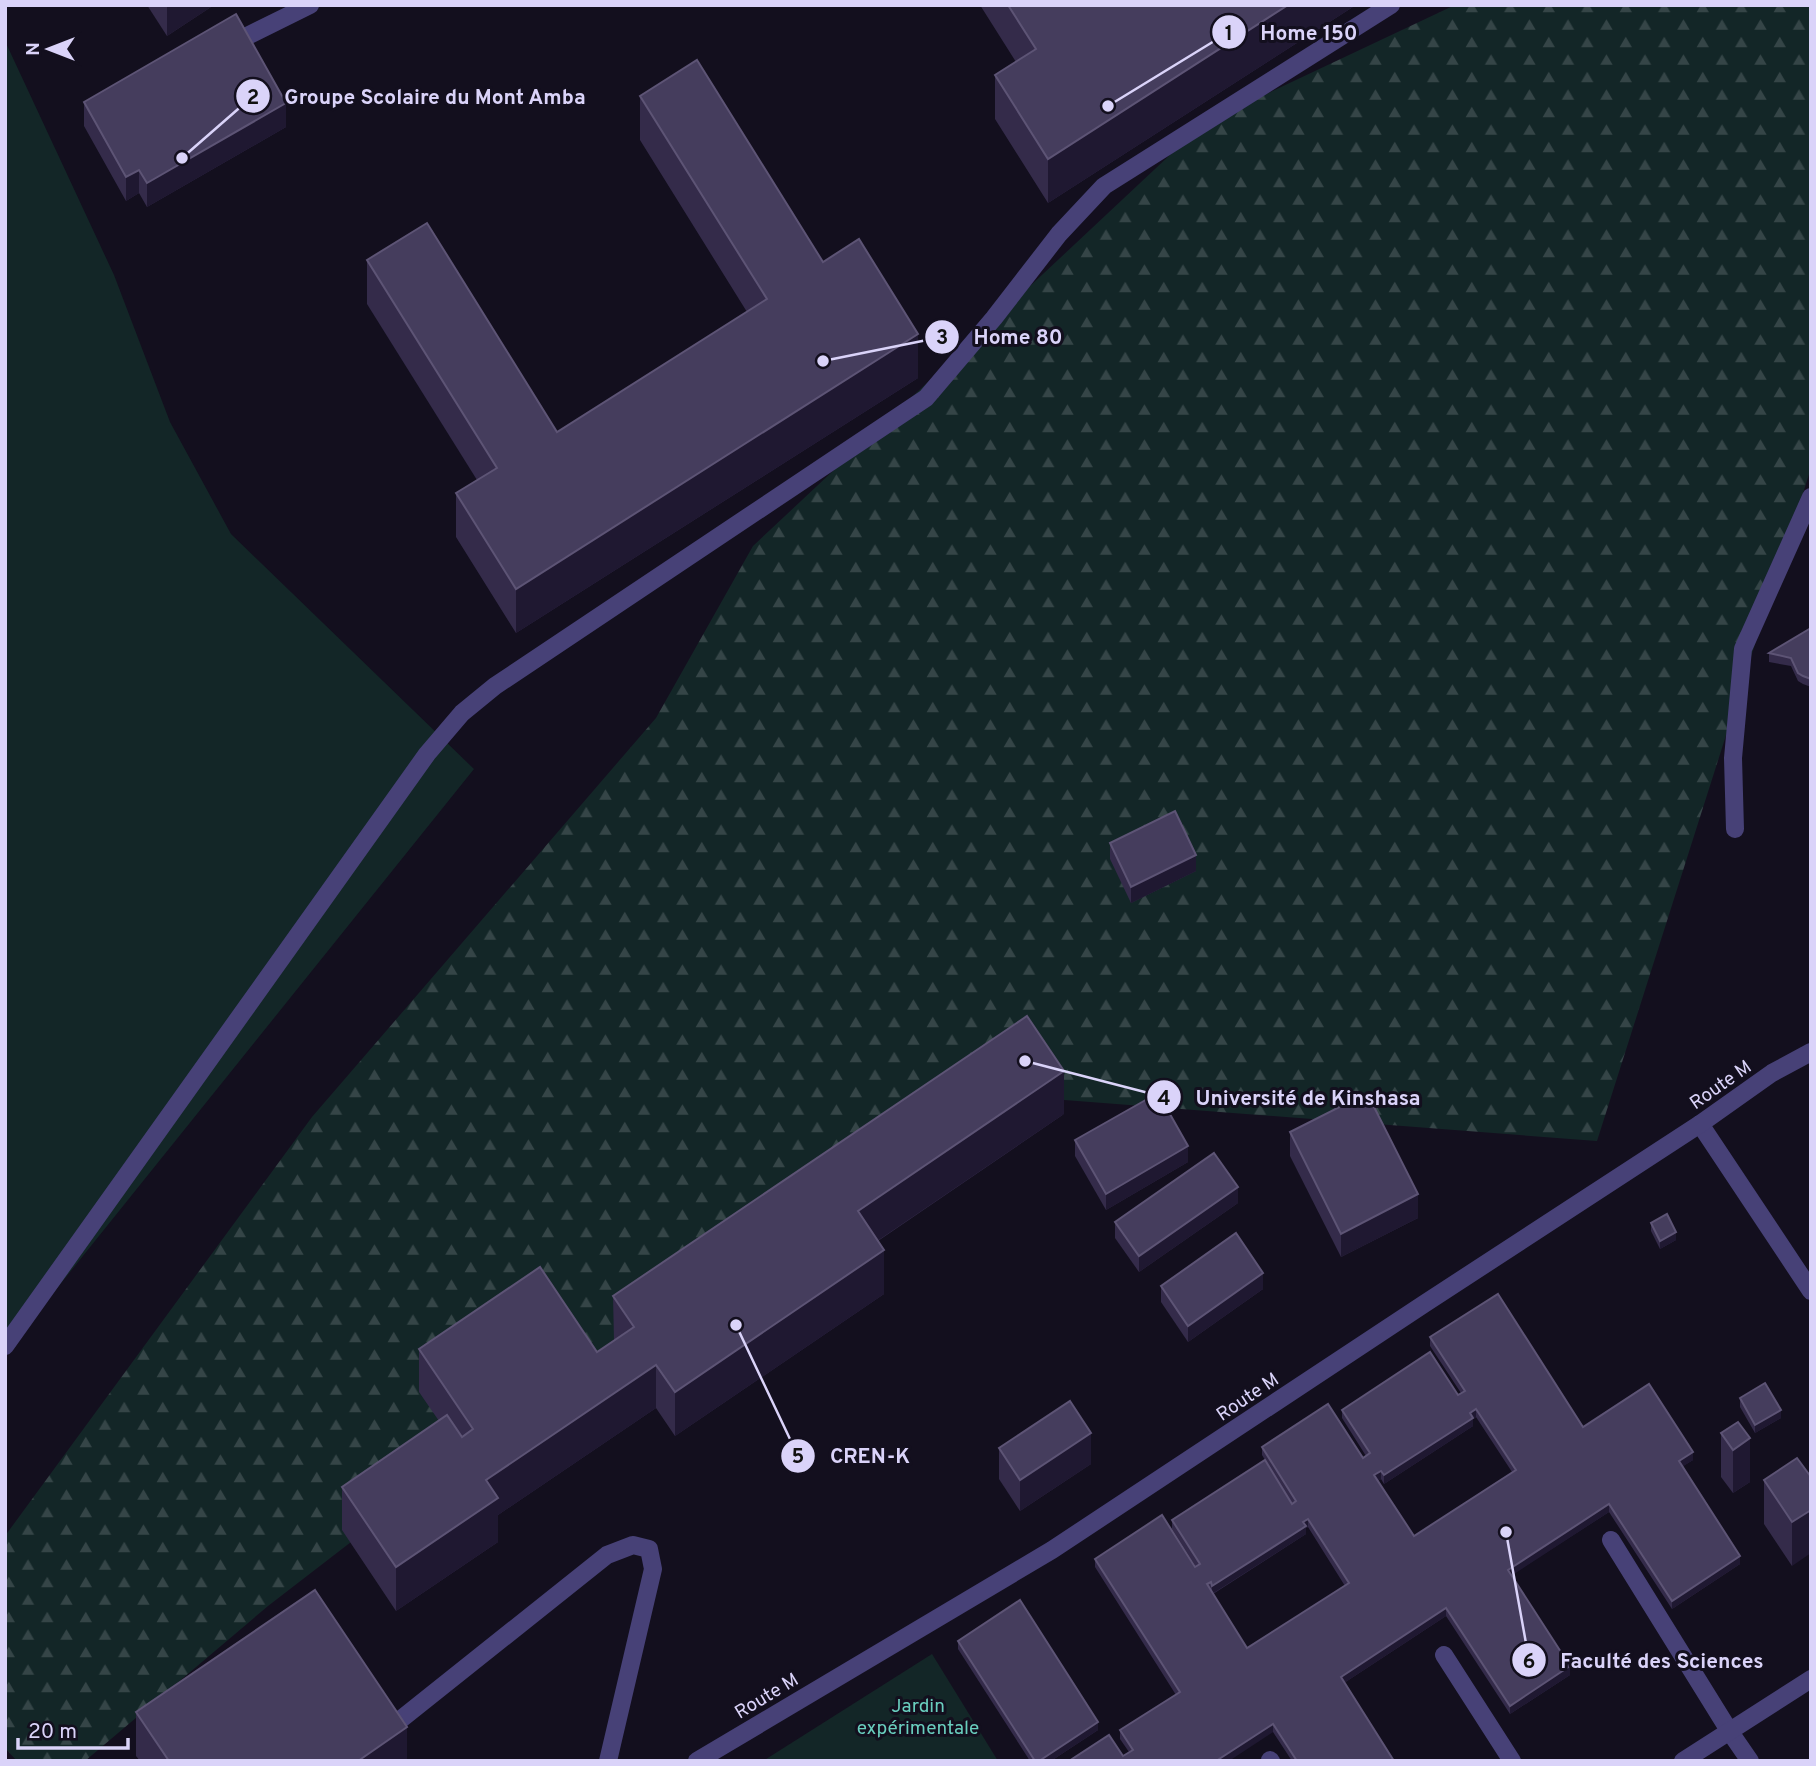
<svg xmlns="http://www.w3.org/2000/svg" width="1816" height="1766" font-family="Overpass,sans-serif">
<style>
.green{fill:#132627}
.forest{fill:url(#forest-firs)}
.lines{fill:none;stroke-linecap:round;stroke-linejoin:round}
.lane{stroke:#474177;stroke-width:18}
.wall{fill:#342b4a;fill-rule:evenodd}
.shaded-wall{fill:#1f1831}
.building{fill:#453d5d;stroke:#5d5475;stroke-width:2;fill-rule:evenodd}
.labels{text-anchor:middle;stroke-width:6;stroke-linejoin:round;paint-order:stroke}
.street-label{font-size:19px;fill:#dad3f9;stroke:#130f1e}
.park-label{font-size:19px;fill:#69cebe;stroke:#130f1e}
.leader{fill:none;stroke:#dad3f9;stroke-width:2.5}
.callout-dot{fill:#dad3f9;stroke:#130f1e;stroke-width:2.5}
.mark-label{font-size:21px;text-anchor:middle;font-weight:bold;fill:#111}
.callout-label{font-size:21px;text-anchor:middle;font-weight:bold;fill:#dad3f9;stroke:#130f1e;stroke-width:6;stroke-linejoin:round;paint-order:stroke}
</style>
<defs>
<pattern id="forest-firs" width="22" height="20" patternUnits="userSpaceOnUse" patternTransform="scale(1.75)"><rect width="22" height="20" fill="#132627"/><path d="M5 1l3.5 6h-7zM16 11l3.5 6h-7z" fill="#354547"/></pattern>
</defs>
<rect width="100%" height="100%" fill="#130f1e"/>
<g class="green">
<polygon points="5,41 114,275 170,422 231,534 474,769 5,1353"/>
<polygon points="932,1654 998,1761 763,1761"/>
</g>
<polygon class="forest" points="1455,5 1811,5 1811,468 1597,1141 921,1089 613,1340 268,1606 85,1761 17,1761 5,1748 5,1536 312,1117 656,718 753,546 1203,124"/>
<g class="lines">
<g class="lane">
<polyline points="241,39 310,5"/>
<polyline points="1735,829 1733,758 1743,649 1811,497"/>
<polyline points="1700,1124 1811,1291"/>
<polyline points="5,1346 427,754 462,713 495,686 926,398 994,318 1059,234 1104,186 1391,5"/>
<polyline points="1611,1540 1730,1732 1750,1761"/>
<polyline points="1444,1655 1512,1761"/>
<polyline points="400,1720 607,1555 633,1545 649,1549 653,1569 608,1761"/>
<polyline points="1270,1760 1271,1761"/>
<polyline points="697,1761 1052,1550 1424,1304 1700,1124 1772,1073 1811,1052"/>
<polyline points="1683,1761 1811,1679"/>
</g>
</g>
<g class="wall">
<polygon points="147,5 214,5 167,36"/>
<polygon points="980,5 1356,5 1048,203 995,119 995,75 1016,62"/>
<polygon points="640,96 823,262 918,378 516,633 456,537 456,493 477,480 367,304 367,260 557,432 747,312 640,140"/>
<polygon points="84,102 286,127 147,207 139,193 126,201 84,126"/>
<polygon points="1811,628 1811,687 1803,684 1798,681 1791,666 1769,662 1769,653"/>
<polygon points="1110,843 1196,871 1131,903 1110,859"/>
<polygon points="1064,1114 878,1241 884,1294 675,1436 656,1408 498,1515 498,1542 396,1611 342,1530 342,1487 439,1421 419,1392 419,1349 597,1352 614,1341 613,1296"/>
<polygon points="1290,1132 1418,1218 1341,1257 1290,1156"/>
<polygon points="1075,1140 1188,1162 1106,1210 1075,1156"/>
<polygon points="1238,1203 1139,1272 1115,1238 1115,1222"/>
<polygon points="1651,1223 1676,1240 1660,1249 1651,1231"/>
<polygon points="1161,1286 1263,1289 1188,1342 1161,1302"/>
<path d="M 1430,1337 L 1583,1427 L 1693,1460 L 1683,1466 L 1740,1564 L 1672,1609 L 1609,1512 L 1511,1575 L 1570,1675 L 1510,1714 L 1446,1616 L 1344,1683 L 1394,1761 L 1292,1761 L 1273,1732 L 1123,1756 L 1129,1752 L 1120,1739 L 1120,1730 L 1176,1695 L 1095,1567 L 1095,1559 L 1195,1567 L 1196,1567 L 1172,1529 L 1172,1520 L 1265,1460 L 1262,1455 L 1262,1447 L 1363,1458 L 1366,1456 L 1342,1418 L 1342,1410 L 1458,1395 L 1461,1393 L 1430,1346 ZM 1476,1417 L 1512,1472 L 1414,1536 L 1378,1481 L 1381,1479 L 1384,1484 L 1473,1426 L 1473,1419 ZM 1308,1527 L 1345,1586 L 1247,1648 L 1213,1594 L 1306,1534 L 1306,1528 Z"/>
<polygon points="1740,1398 1781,1418 1755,1433 1740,1407"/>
<polygon points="1738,1422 1750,1482 1733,1493 1721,1477 1721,1433"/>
<polygon points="999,1448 1091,1464 1020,1511 999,1479"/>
<polygon points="1811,1477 1792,1566 1764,1524 1764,1480"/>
<polygon points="958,1641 1098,1730 1051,1761 1030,1761 958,1649"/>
<polygon points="136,1712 407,1761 140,1761 136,1756"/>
</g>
<g class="shaded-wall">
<polygon points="167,5 214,5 167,36"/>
<polygon points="1288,5 1356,5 1048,203 1048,159"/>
<polygon points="286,103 286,127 147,207 147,183"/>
<polygon points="139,170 139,193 126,201 126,177"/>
<polygon points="918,334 918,378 516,633 516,589"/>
<polygon points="1196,855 1196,871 1131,903 1131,887"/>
<polygon points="1064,1071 1064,1114 858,1254 858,1211"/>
<polygon points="1188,1146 1188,1162 1106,1210 1106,1194"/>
<polygon points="1238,1187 1238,1203 1139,1272 1139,1256"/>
<polygon points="1418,1194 1418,1218 1341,1257 1341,1234"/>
<polygon points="1676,1232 1676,1240 1660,1249 1660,1241"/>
<polygon points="884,1250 884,1294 675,1436 675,1392"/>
<polygon points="1263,1273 1263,1289 1188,1342 1188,1326"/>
<polygon points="656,1365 656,1408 498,1515 498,1542 396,1611 396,1567 486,1480"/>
<polygon points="1476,1409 1476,1417 1473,1419 1473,1426 1384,1484 1384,1475"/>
<polygon points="1781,1410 1781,1418 1755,1433 1755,1425"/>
<polygon points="1091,1433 1091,1464 1020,1511 1020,1480"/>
<polygon points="1750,1438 1750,1482 1733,1493 1733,1450"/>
<polygon points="1693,1452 1693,1460 1679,1469 1679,1461"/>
<polygon points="1381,1471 1381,1479 1374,1484 1374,1475"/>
<polygon points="1609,1504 1609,1512 1508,1578 1508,1570"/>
<polygon points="1811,1510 1811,1553 1792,1566 1792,1522"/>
<polygon points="1308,1519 1308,1527 1306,1528 1306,1534 1212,1594 1212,1586"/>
<polygon points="1740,1556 1740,1564 1672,1609 1672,1601"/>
<polygon points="1446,1608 1446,1616 1341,1685 1341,1677"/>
<polygon points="1570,1666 1570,1675 1510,1714 1510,1706"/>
<polygon points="1098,1722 1098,1730 1051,1761 1039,1761"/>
<polygon points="1273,1724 1273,1732 1229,1761 1216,1761"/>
<polygon points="407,1727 407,1761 358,1761"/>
</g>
<g class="building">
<polygon points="1008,5 1288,5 1048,159 995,75 1036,49"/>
<polygon points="236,14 286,103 147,183 139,170 126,177 84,102"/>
<polygon points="697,60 823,262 859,239 918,334 516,589 456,493 497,468 367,260 427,223 557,432 767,299 640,96"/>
<polygon points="1811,628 1811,679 1803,676 1798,673 1791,658 1769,653"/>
<polygon points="1175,811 1196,855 1131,887 1110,843"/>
<polygon points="1027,1016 1064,1071 858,1211 884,1250 675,1392 656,1365 486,1480 498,1498 396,1567 342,1487 447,1415 462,1437 473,1429 419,1349 540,1267 597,1352 634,1327 613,1296"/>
<polygon points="1158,1093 1188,1146 1106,1194 1075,1140"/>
<polygon points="1367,1093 1418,1194 1341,1234 1290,1132"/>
<polygon points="1214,1153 1238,1187 1139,1256 1115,1222"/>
<polygon points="1667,1214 1676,1232 1660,1241 1651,1223"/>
<polygon points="1236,1233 1263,1273 1188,1326 1161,1286"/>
<path d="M 1498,1294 L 1583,1427 L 1649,1384 L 1693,1452 L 1679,1461 L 1740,1556 L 1672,1601 L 1609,1504 L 1508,1570 L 1570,1666 L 1510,1706 L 1446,1608 L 1341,1677 L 1394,1761 L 1297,1761 L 1273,1724 L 1216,1761 L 1069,1761 L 1109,1735 L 1123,1756 L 1133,1750 L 1120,1730 L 1180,1692 L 1095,1559 L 1162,1515 L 1195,1567 L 1200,1564 L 1172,1520 L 1265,1460 L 1292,1504 L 1296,1501 L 1262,1447 L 1328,1404 L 1363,1458 L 1370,1453 L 1342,1410 L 1430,1352 L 1458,1395 L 1465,1391 L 1430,1337 ZM 1476,1409 L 1516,1470 L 1414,1536 L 1374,1475 L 1381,1471 L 1384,1475 L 1473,1418 L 1470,1413 ZM 1308,1519 L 1349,1583 L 1247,1648 L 1207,1584 L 1211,1582 L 1212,1586 L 1306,1526 L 1303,1522 Z"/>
<polygon points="1765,1383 1781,1410 1755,1425 1740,1398"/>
<polygon points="1070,1401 1091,1433 1020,1480 999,1448"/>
<polygon points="1738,1422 1750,1438 1733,1450 1721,1433"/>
<polygon points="1797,1458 1811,1477 1811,1510 1792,1522 1764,1480"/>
<polygon points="315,1590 407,1727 358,1761 169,1761 136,1712"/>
<polygon points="1020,1600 1098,1722 1039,1761 1035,1761 958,1641"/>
</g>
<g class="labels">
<g class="street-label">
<text transform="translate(1720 1084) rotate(-35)" y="7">Route M</text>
<text transform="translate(1247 1396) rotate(-34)" y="7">Route M</text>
<text transform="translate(766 1695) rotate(-31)" y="7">Route M</text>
</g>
<g class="park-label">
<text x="918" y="1712">Jardin<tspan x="918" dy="22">expérimentale</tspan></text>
</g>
</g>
<path class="leader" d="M1108 106L1229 32M182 158L253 96M823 361L942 337M1025 1061L1164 1097M736 1325L798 1456M1506 1532L1529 1660"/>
<g class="callout-dot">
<circle cx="1108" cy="106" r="7"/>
<circle cx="182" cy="158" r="7"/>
<circle cx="823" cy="361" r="7"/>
<circle cx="1025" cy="1061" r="7"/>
<circle cx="736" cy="1325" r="7"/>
<circle cx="1506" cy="1532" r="7"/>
<circle cx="1229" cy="32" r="18"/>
<circle cx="253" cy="96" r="18"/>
<circle cx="942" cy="337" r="18"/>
<circle cx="1164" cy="1097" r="18"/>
<circle cx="798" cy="1456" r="18"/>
<circle cx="1529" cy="1660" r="18"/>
</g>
<g class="mark-label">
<text x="1229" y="40">1</text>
<text x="253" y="104">2</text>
<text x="942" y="344">3</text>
<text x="1164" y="1105">4</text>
<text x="798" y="1463">5</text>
<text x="1529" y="1668">6</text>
</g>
<g class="callout-label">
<text x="1309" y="40">Home 150</text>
<text x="435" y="104">Groupe Scolaire du Mont Amba</text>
<text x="1018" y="344">Home 80</text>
<text x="1308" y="1105">Université de Kinshasa</text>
<text x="870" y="1463">CREN-K</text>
<text x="1662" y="1668">Faculté des Sciences</text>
</g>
<rect width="1816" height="1766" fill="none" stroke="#dad3f9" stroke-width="14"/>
<g transform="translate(49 49) rotate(270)" stroke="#130f1e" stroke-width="5" paint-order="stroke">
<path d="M0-5L12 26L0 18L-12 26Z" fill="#dad3f9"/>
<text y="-10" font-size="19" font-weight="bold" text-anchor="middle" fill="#dad3f9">N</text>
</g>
<path d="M18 1738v10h110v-10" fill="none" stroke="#dad3f9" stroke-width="3.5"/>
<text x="28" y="1738" font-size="21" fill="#dad3f9" stroke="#130f1e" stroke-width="5" paint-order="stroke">20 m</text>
</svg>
